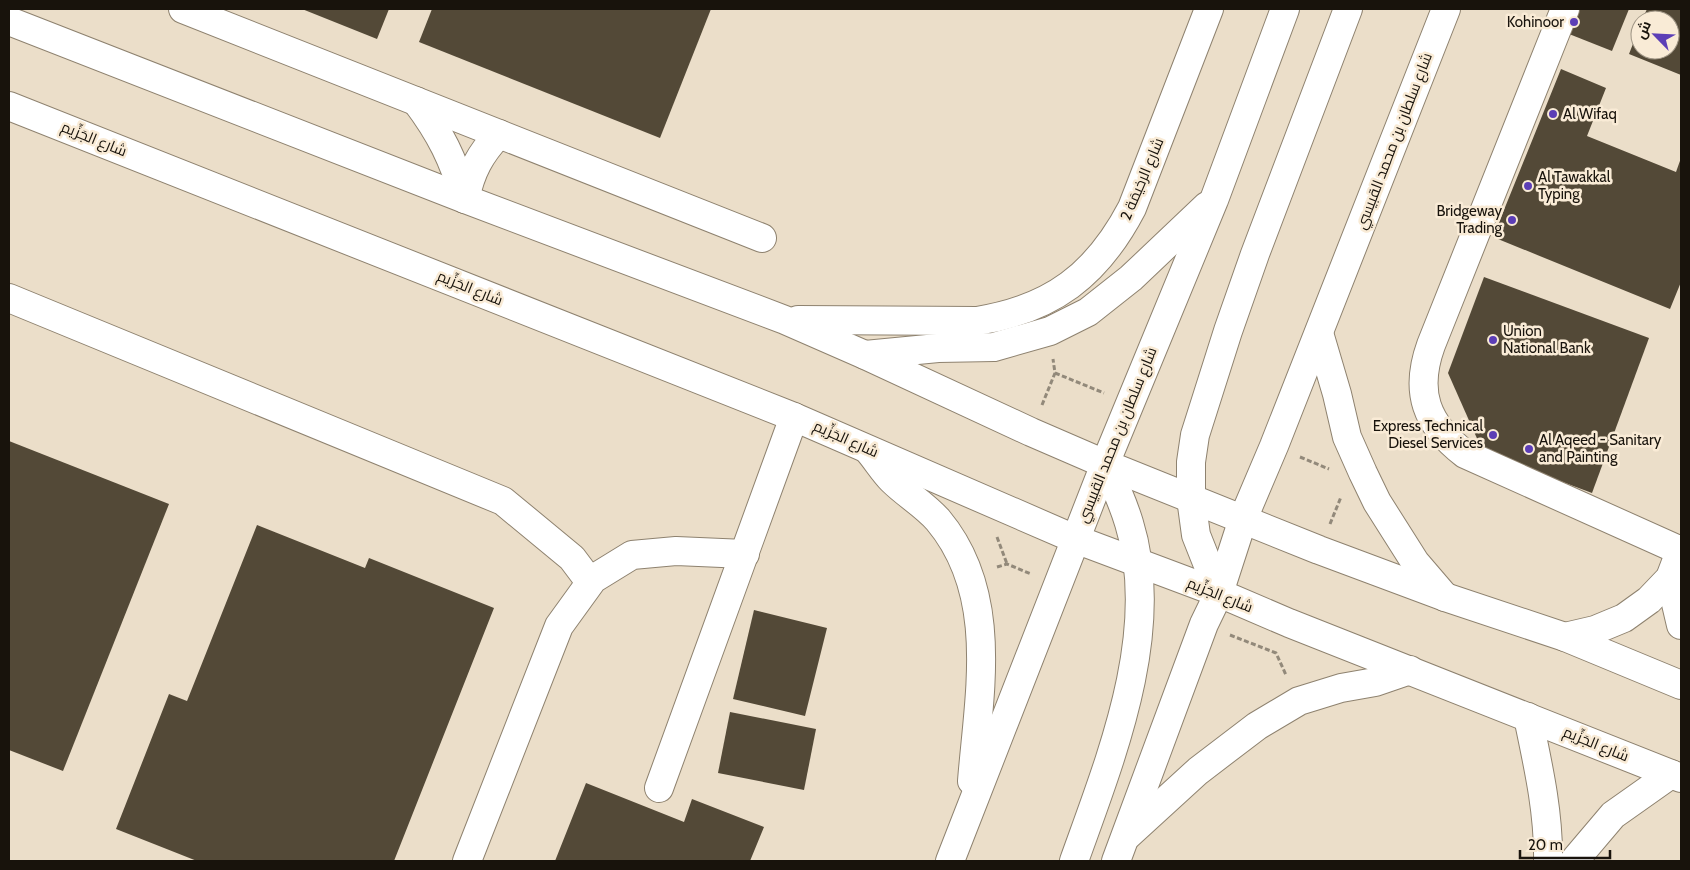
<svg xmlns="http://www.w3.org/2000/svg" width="1690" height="870" font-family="Cabin,Cairo,sans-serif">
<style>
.building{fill:#534937}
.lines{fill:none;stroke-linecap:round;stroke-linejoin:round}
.minor-casing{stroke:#8e826f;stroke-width:30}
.major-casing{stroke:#8e826f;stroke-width:30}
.path{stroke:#92897a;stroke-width:3;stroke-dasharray:5 2.5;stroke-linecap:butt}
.minor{stroke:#fff;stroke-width:28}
.major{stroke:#fff;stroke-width:28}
.poi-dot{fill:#5c3eb6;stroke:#f9ebd6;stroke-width:2}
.labels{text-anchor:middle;stroke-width:5;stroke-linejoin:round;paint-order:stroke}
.poi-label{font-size:15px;fill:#18130c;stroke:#f9ebd6;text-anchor:start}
.street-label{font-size:15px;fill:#18130c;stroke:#f9ebd6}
</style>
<rect width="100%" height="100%" fill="#ebdec9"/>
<g class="building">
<polygon points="302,9 389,9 377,39"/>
<polygon points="432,9 711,9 660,138 419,42"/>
<polygon points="1573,9 1629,9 1612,51 1564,32"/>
<polygon points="1647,9 1681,9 1681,75 1629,54 1640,26 1640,50 1670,50 1670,20 1642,20"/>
<polygon points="1561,69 1606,88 1587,136 1676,172 1681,158 1681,282 1670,309 1493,237"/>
<polygon points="1484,277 1649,338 1592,493 1483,452 1448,373"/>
<polygon points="9,441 169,504 63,771 9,750"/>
<polygon points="257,525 365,568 369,558 494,608 394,861 197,861 116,829 169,694 187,701"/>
<polygon points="754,610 827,628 805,716 733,699"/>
<polygon points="730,712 816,729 804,790 718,773"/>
<polygon points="586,783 684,822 692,799 764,827 750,861 555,861"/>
</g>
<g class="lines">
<defs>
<g id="minor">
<polyline points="183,9 762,238"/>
<path d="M 1565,9 L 1431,345 C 1414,392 1426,424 1465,454 L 1681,551"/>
<polyline points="9,21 465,199 785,320 865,355 1031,432 1105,464 1319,550 1445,597 1565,637 1681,685"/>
<path d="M 416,101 C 441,134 453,159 465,199"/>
<polyline points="9,106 794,417 1075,539 1219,593 1289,623 1681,778"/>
<path d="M 465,199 C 471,171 480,154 499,134"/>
<polyline points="9,298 503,501 572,558 590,582"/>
<path d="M 798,320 L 977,321 C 1052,309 1097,275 1132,208 L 1209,9"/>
<polyline points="1670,578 1681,625"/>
<polyline points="1565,637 1595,630 1624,618 1649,600 1670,578 1681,549"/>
<path d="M 1528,717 C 1538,765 1549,813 1548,861"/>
<polyline points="659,788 794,417"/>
<polyline points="467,861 559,626 593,579 632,555 676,551 745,554"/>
<polyline points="1574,861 1613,815 1671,774"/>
</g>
<g id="major">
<polyline points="1319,333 1337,394 1347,437 1363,473 1377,502 1415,562 1445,597"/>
<polyline points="865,355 938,348 994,347 1050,331 1088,312 1131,278 1207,206"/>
<path d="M 868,450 C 876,459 883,471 892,480 C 906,494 925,505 938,520 C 1000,594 979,693 972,781"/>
<polyline points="1219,593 1196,535 1191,498 1191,462 1195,435 1228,331 1255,254 1348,9"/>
<polyline points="1128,835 1198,771 1257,726 1299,701 1341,688 1375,682 1410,670"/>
<polyline points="950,861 1105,464 1214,200 1285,9"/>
<path d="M 1074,861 C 1110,760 1163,632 1129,523 C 1123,503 1114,483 1105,464"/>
<polyline points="1116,861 1204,624 1219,593 1243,519 1274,446 1446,9"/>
</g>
</defs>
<use href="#minor" class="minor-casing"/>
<use href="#major" class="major-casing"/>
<g class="path">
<polyline points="1055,373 1104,393"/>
<polyline points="1042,405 1055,373 1053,359"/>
<polyline points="1300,457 1329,469"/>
<polyline points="1330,524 1341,497"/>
<polyline points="997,537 1007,564"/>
<polyline points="997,567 1007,564 1031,574"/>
<polyline points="1230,635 1276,653 1286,675"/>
</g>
<use href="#minor" class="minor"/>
<use href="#major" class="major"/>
</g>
<g class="poi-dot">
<circle cx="1574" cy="22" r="5"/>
<circle cx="1553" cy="114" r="5"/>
<circle cx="1528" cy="186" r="5"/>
<circle cx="1512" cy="220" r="5"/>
<circle cx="1493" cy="340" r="5"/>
<circle cx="1493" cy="435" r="5"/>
<circle cx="1529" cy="449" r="5"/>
</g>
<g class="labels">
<g class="poi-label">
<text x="1564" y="27" text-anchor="end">Kohinoor</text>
<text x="1563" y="119">Al Wifaq</text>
<text x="1538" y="182">Al Tawakkal<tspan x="1538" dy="17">Typing</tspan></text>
<text x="1502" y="216" text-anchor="end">Bridgeway<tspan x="1502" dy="17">Trading</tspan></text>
<text x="1503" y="336">Union<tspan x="1503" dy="17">National Bank</tspan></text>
<text x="1483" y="431" text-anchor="end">Express Technical<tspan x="1483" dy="17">Diesel Services</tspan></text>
<text x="1539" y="445">Al Aqeed - Sanitary<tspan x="1539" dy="17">and Painting</tspan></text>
</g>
<g class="street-label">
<text transform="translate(94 139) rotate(22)" y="5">شارع الجَزِّيم</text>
<text transform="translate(1394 141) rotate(-69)" y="5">شارع سلطان بن محمد القبيسي</text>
<text transform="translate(1142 179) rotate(-67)" y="5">شارع الرخيمَة 2</text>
<text transform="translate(470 288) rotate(22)" y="5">شارع الجَزِّيم</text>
<text transform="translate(1117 435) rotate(-68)" y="5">شارع سلطان بن محمد القبيسي</text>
<text transform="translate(846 439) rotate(24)" y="5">شارع الجَزِّيم</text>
<text transform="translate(1220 595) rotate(22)" y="5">شارع الجَزِّيم</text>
<text transform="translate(1596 744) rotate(22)" y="5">شارع الجَزِّيم</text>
</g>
</g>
<rect width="1690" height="870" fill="none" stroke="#18130c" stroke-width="20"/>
<g transform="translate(1655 35) rotate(294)"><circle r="24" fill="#f9ebd6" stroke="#9f9585"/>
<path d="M0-4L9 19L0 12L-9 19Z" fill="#5c3eb6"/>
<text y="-8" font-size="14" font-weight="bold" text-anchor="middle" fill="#18130c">ش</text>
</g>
<path d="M1520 850v8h90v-8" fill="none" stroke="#18130c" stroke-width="2.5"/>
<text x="1528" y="850" font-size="15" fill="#18130c" stroke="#f9ebd6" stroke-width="4" paint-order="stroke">20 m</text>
</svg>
